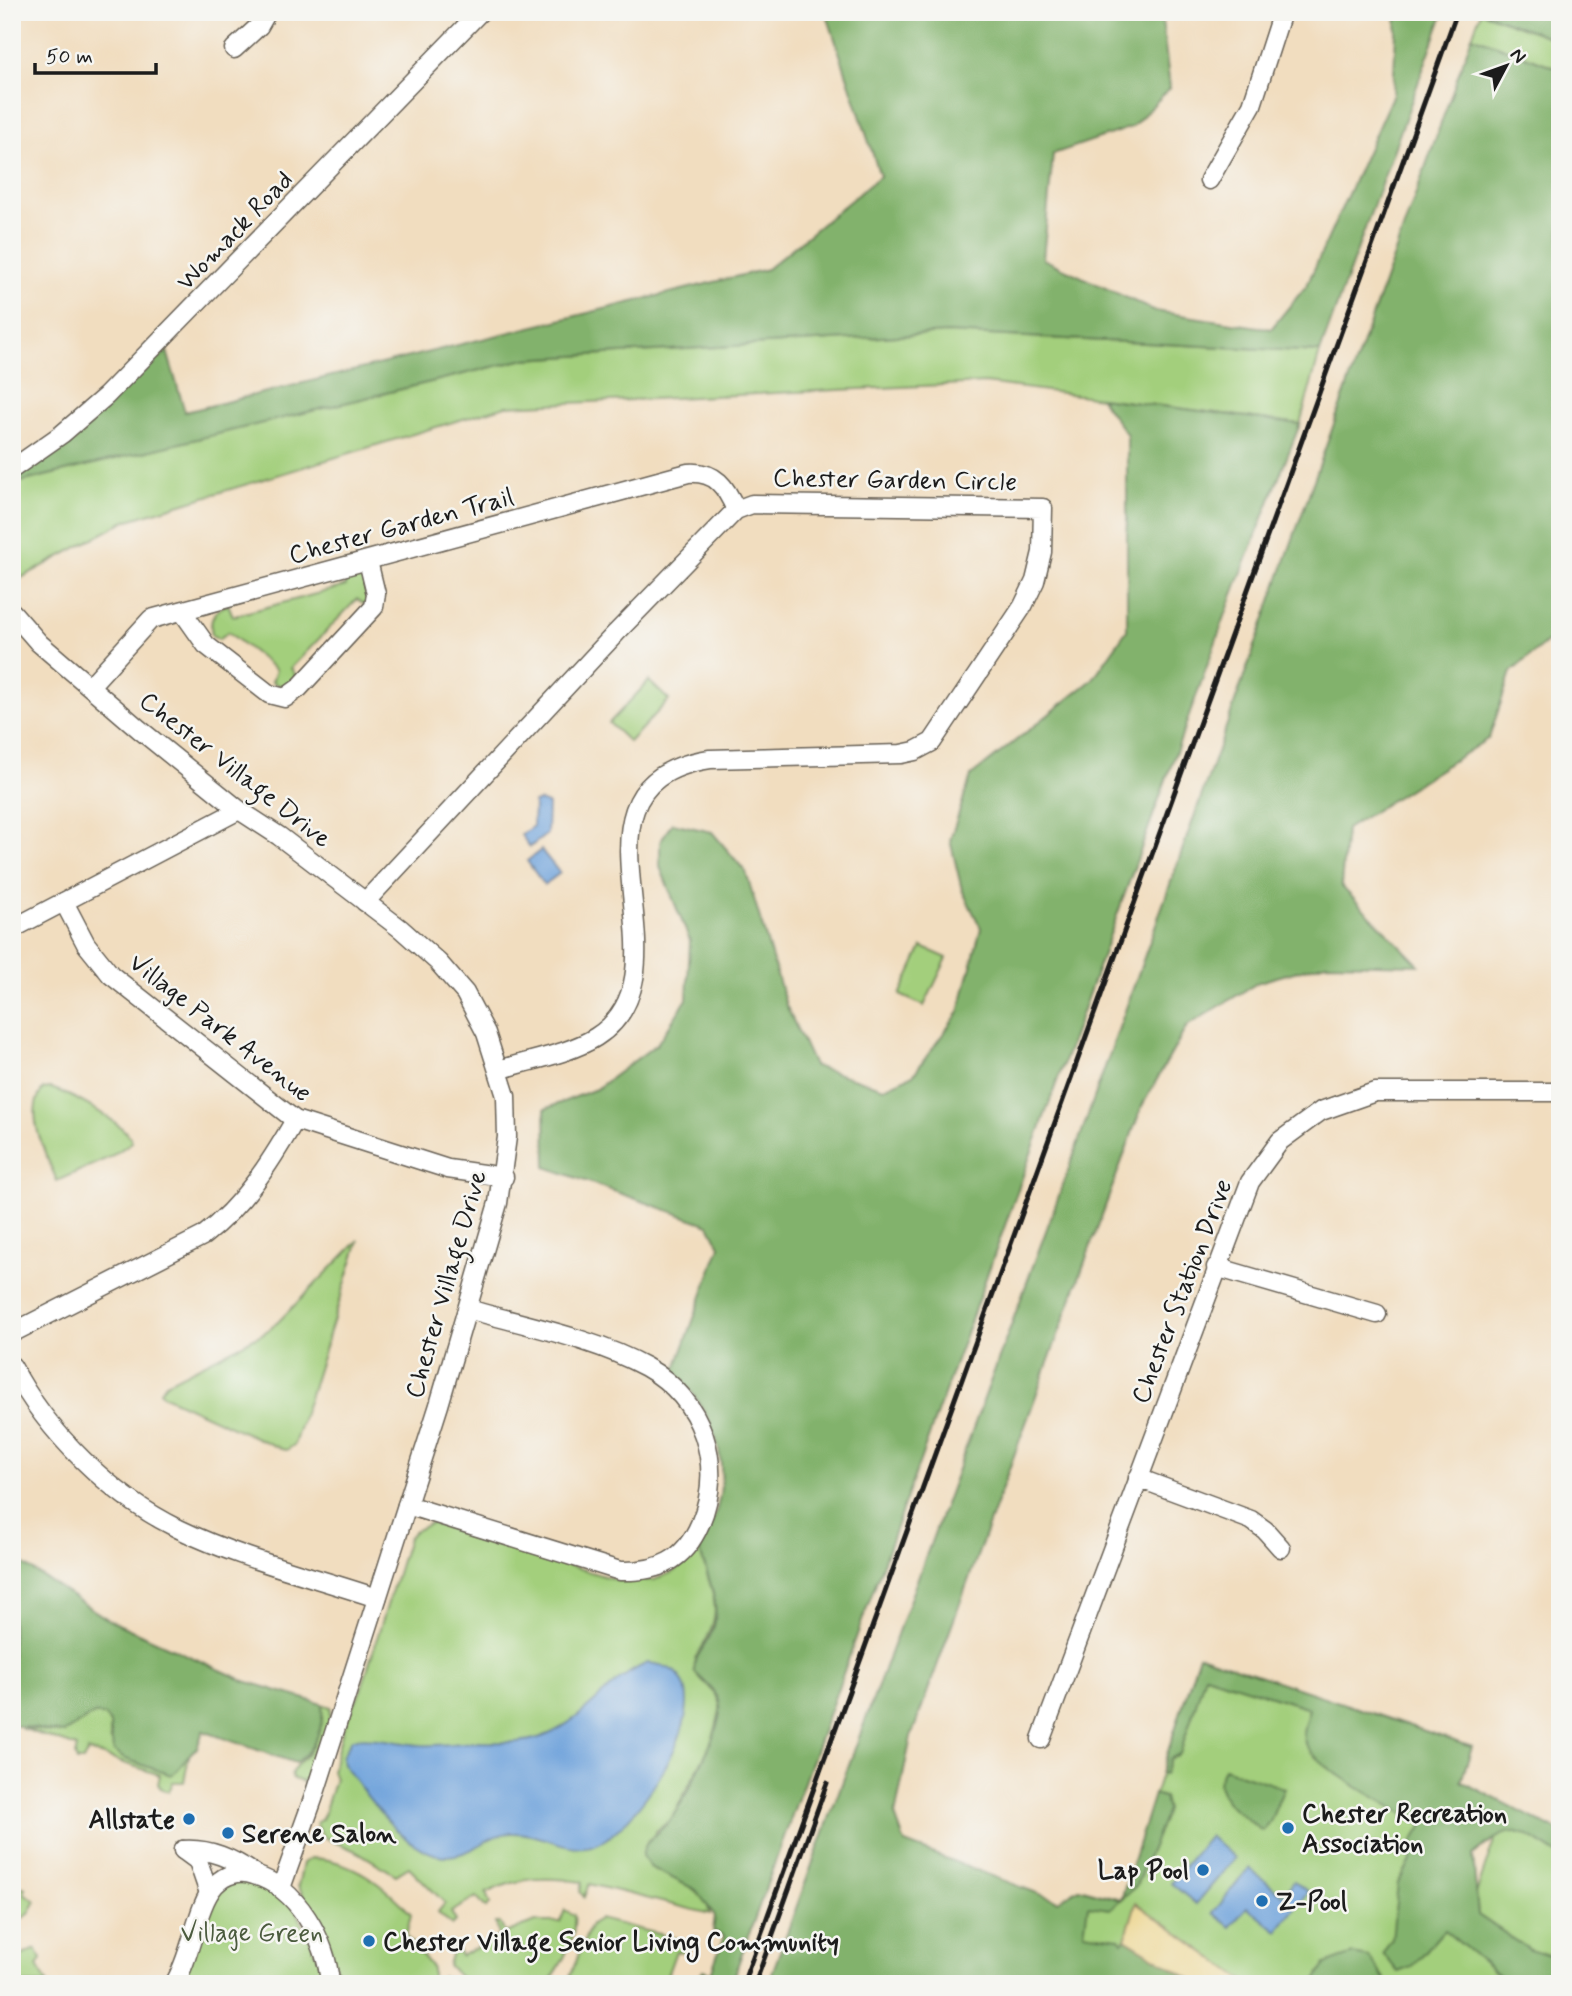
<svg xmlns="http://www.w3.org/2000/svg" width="1572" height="1996" font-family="Mynerve,sans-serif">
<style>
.green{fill:#a3cf7c;stroke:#60764c;stroke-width:2}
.forest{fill:#82b26c;stroke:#4f6744;stroke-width:2}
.sand{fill:#eeda9e;stroke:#857b5d;stroke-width:2}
.water{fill:#6fa3db;stroke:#46607c;stroke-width:2}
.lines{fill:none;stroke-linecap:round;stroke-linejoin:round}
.minor-casing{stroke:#676055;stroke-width:21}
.minor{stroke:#fff;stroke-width:18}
.rail{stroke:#1c1c1c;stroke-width:5}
.poi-dot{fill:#1f6fb2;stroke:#f6f6f2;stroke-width:2.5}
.labels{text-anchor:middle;stroke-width:5;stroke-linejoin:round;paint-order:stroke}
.street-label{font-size:26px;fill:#1c1c1c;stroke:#f6f6f2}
.poi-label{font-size:26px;font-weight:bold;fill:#1c1c1c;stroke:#f6f6f2;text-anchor:start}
.park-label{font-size:26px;fill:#4b5b3e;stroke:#f6f6f2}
</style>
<rect width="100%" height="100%" fill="#f6f6f2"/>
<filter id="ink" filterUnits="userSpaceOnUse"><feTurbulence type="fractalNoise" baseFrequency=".0143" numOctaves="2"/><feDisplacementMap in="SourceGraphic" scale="14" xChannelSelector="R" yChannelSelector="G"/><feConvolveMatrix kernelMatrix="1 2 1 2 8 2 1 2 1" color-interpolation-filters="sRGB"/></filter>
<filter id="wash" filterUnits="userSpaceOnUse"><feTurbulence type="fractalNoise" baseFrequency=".00686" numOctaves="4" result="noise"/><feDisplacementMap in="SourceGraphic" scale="28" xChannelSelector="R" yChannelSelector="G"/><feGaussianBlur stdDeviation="1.57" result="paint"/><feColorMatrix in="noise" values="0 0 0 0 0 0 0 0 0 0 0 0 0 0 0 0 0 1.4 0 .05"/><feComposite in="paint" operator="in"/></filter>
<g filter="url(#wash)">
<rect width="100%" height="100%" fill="#f1ddbf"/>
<g class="green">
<polygon points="1481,12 1560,41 1560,69 1472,36"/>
<polygon points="947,333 1320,352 1300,424 985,383 506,406 125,521 12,583 12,484 525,359"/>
<path d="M 349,571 L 358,573 L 371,588 L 365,605 L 357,599 L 291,668 L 298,679 L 283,687 L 272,682 L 276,670 L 228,632 L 219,639 L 212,635 C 209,620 213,610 228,604 L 233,616 L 346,586 L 345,574 Z"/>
<polygon points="649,681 669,700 629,742 609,723"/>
<polygon points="922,947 947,958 924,1006 900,995"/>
<path d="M 51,1088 C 69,1094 127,1123 132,1142 L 110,1157 L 57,1181 C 47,1156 23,1114 43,1089 Z"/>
<polygon points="359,1240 294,1445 287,1450 281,1449 164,1396 160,1391 166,1383 264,1333 278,1322"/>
<path d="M 431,1523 L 620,1581 L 654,1580 L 673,1572 L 693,1557 L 699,1548 C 713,1599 728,1611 695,1658 L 701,1679 L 715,1693 L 721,1706 L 713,1740 L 670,1821 L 655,1831 L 650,1867 C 673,1878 705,1887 710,1914 L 589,1884 L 584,1897 L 580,1892 L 582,1882 C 547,1876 518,1877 486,1893 L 490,1904 L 486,1908 L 477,1897 L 451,1912 L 456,1921 L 452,1925 L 438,1912 L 445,1903 L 409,1867 L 396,1875 L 358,1852 L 323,1837 L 316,1823 L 322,1819 L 335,1779 L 332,1771 L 343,1729 L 361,1690 L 408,1538 L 414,1531 Z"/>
<polygon points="1199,1655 1472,1747 1461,1781 1398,1883 1533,1984 1069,1984 1079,1888 1121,1899"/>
<path d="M 322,1704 L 331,1707 C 330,1725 318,1772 303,1782 L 293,1779 L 291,1775 C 295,1763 302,1762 308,1753 C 317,1739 324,1720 322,1704 Z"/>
<polygon points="95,1714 105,1716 110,1724 110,1741 171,1775 189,1756 184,1782 173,1782 169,1792 161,1789 158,1784 160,1775 88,1751 83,1761 77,1761 75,1756 77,1747 21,1728 63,1733"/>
<polygon points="1520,1830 1560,1856 1560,1959 1530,1950 1478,1915 1476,1894 1495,1838 1507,1832"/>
<path d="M 311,1858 C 351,1859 386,1885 411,1914 L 406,1936 L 432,1967 L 432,1979 L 440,1982 L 442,1977 L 447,1984 L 340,1984 L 328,1940 L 298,1886 L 303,1863 Z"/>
<polygon points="235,1873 291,1898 330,1984 181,1984 210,1893"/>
<polygon points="12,1884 26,1888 24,1893 36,1901 29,1914 13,1923"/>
<path d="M 565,1910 L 574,1915 C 577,1936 561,1968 547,1984 L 466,1984 L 448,1965 L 454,1945 L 461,1956 L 499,1936 L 496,1923 L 500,1923 L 505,1933 L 536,1922 L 560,1922 Z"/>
<polygon points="599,1919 687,1941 690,1949 684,1953 676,1951 664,1984 567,1984 591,1924"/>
<polygon points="36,1949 41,1959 37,1966 48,1984 12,1984 12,1960"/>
</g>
<g class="forest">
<polygon points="826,12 1161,12 1170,88 1132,127 1053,154 1043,259 1155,311 1271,329 1307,285 1393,94 1397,12 1444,12 1320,352 947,333 525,359 12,484 167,351 185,412 767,269 880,176"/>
<polygon points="1482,12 1560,12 1560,41"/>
<polygon points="1472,36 1560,69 1560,642 1548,641 1511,672 1489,738 1346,829 1341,886 1419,965 1326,963 1259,982 1187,1026 1142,1106 911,1737 895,1815 905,1843 1058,1901 1079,1888 1121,1900 1154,1794 1164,1797 1167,1810 1136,1886 1110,1909 1088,1906 1084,1933 1119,1938 1122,1942 1125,1939 1199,1984 768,1984 1068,1171"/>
<path d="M 1100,398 L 1300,424 L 1232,597 L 731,1984 L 709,1984 L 699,1977 L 703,1970 L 711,1973 L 724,1936 L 713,1931 L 715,1916 L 696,1890 L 650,1867 L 642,1856 C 646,1835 660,1834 671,1819 C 684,1800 724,1726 720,1705 C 718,1691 702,1681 694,1671 C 695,1653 706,1647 712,1632 C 723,1607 706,1573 699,1548 C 739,1484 722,1424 675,1371 L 720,1246 L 709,1225 L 546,1167 L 545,1109 L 596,1089 L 657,1044 L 687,999 L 690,941 L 660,867 L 660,842 L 672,823 L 712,832 L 746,872 L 786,1005 L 814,1066 L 884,1088 L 913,1075 L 959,1012 L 981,928 L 962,890 L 950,840 L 971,776 L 1092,680 L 1127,630 L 1127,435 Z"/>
<path d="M 12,1557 L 109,1620 L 245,1681 L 322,1704 C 325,1728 314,1750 295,1763 L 203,1731 L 197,1748 C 187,1753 183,1768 171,1775 L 123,1758 L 113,1750 L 110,1724 L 105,1716 L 95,1714 L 63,1733 L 12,1725 Z"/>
<path d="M 1199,1655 L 1472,1747 L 1461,1781 L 1560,1832 L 1560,1856 C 1517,1829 1516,1820 1473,1855 L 1478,1915 L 1530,1950 L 1560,1959 L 1560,1984 L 1509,1983 L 1444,1930 L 1412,1967 L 1398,1972 L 1383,1953 L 1392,1939 L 1398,1883 L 1411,1861 L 1411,1845 L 1423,1825 C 1394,1807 1321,1772 1306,1745 C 1299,1732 1307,1720 1309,1708 L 1205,1675 L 1180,1754 L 1170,1759 L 1165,1774 L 1161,1773 Z"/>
<polygon points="1224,1768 1284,1788 1270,1822 1262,1831 1226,1802 1218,1782"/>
<polygon points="1353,1954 1369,1957 1388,1984 1314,1984 1325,1964"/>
</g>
<polygon class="sand" points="1136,1903 1249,1984 1199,1984 1125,1939"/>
<g class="water">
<polygon points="539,801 548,804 547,834 530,847 521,835 533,826 534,803"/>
<polygon points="541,850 560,873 544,885 527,861"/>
<path d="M 648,1663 C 742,1670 642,1823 599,1843 C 571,1857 541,1831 511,1833 C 491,1834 481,1847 463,1853 C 415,1872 368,1796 343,1764 L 342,1757 L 352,1739 C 375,1736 398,1743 421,1745 C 439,1746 457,1743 475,1742 C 500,1742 525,1745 549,1734 C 590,1715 610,1678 648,1663 Z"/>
<polygon points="1209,1836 1235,1858 1196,1904 1171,1883"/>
<polygon points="1249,1868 1283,1895 1294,1881 1308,1892 1277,1931 1247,1907 1230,1927 1213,1913"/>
</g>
</g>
<g filter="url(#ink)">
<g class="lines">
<defs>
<g id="minor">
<polyline points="234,49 259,26 267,12"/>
<polyline points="1209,180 1252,105 1282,12"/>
<polyline points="12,469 62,434 106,396 480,12"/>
<polyline points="182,611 206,645 269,694 285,698 299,688 374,607 376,594 368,561"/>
<polyline points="12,612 39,643 139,729 239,810 279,836 401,929 438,962 465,993 486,1033 506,1096 507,1137 498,1203 439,1405 313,1799 281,1888"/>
<path d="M 90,686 L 151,619 L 688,473 C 716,471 726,487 736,510"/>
<polyline points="64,902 86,944 111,975 295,1120 448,1169 504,1177"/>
<path d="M 365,902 L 616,633 L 736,510 L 752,504 L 1043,508 L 1042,552 L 1035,581 L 1023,606 L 932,742 L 915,751 L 901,754 L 710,759 C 545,784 702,970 596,1037 C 569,1054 530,1060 499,1070"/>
<polyline points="12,929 239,810"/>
<polyline points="1216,1267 1377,1314"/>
<path d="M 12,1333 L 203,1236 C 244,1204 269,1165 295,1120"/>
<path d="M 12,1366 C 47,1433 111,1496 179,1529 C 241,1559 311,1576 377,1598"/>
<polyline points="1138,1478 1251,1520 1265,1530 1281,1548"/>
<path d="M 407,1505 L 620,1571 C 659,1572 684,1561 700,1524 C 725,1465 703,1399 646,1367 C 593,1338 527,1326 468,1309"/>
<polyline points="1041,1739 1250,1182 1280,1141 1321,1111 1375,1092 1560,1092"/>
<path d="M 183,1850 C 210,1848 233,1859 255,1874"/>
<polyline points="183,1850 198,1861 209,1893"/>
<path d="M 174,1984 C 192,1956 196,1906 215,1885 C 225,1874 240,1870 254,1875 C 297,1887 327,1941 330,1984"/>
</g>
</defs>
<use href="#minor" class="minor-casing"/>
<use href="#minor" class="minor"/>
<g class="rail">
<polyline points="743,1984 1457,12"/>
<polyline points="755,1984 827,1783"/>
</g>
</g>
</g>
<g class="poi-dot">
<circle cx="189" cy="1819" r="7"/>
<circle cx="1288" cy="1828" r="7"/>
<circle cx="228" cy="1833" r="7"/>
<circle cx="1203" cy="1870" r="7"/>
<circle cx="1262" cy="1901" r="7"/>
<circle cx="369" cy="1941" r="7"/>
</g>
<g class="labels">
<g class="street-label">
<text transform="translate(234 230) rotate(-46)" y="9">Womack Road</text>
<text transform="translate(895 479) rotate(1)" y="9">Chester Garden Circle</text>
<text transform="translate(401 525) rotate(-15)" y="9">Chester Garden Trail</text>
<text transform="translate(236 769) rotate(38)" y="9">Chester Village Drive</text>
<text transform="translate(221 1027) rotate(38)" y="9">Village Park Avenue</text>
<text transform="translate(445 1284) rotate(-74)" y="9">Chester Village Drive</text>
<text transform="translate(1181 1291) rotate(-69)" y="9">Chester Station Drive</text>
</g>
<g class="poi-label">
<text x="1302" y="1822">Chester Recreation<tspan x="1302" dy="30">Association</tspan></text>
<text x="175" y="1828" text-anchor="end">Allstate</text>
<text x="242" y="1842">Serene Salon</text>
<text x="1189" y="1879" text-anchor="end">Lap Pool</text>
<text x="1276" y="1910">Z-Pool</text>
<text x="383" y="1950">Chester Village Senior Living Community</text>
</g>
<g class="park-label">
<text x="252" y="1941">Village Green</text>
</g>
</g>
<rect width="1572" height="1996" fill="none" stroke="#f6f6f2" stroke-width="42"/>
<g transform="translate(1506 66) rotate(49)" stroke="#f6f6f2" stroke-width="5" paint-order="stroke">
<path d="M0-5L12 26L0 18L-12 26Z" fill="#1c1c1c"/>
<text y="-10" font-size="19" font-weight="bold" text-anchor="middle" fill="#1c1c1c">N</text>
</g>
<path d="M35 63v10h121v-10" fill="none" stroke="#1c1c1c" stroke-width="3.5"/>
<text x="46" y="63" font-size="21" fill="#1c1c1c" stroke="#f6f6f2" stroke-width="5" paint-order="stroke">50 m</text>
</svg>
